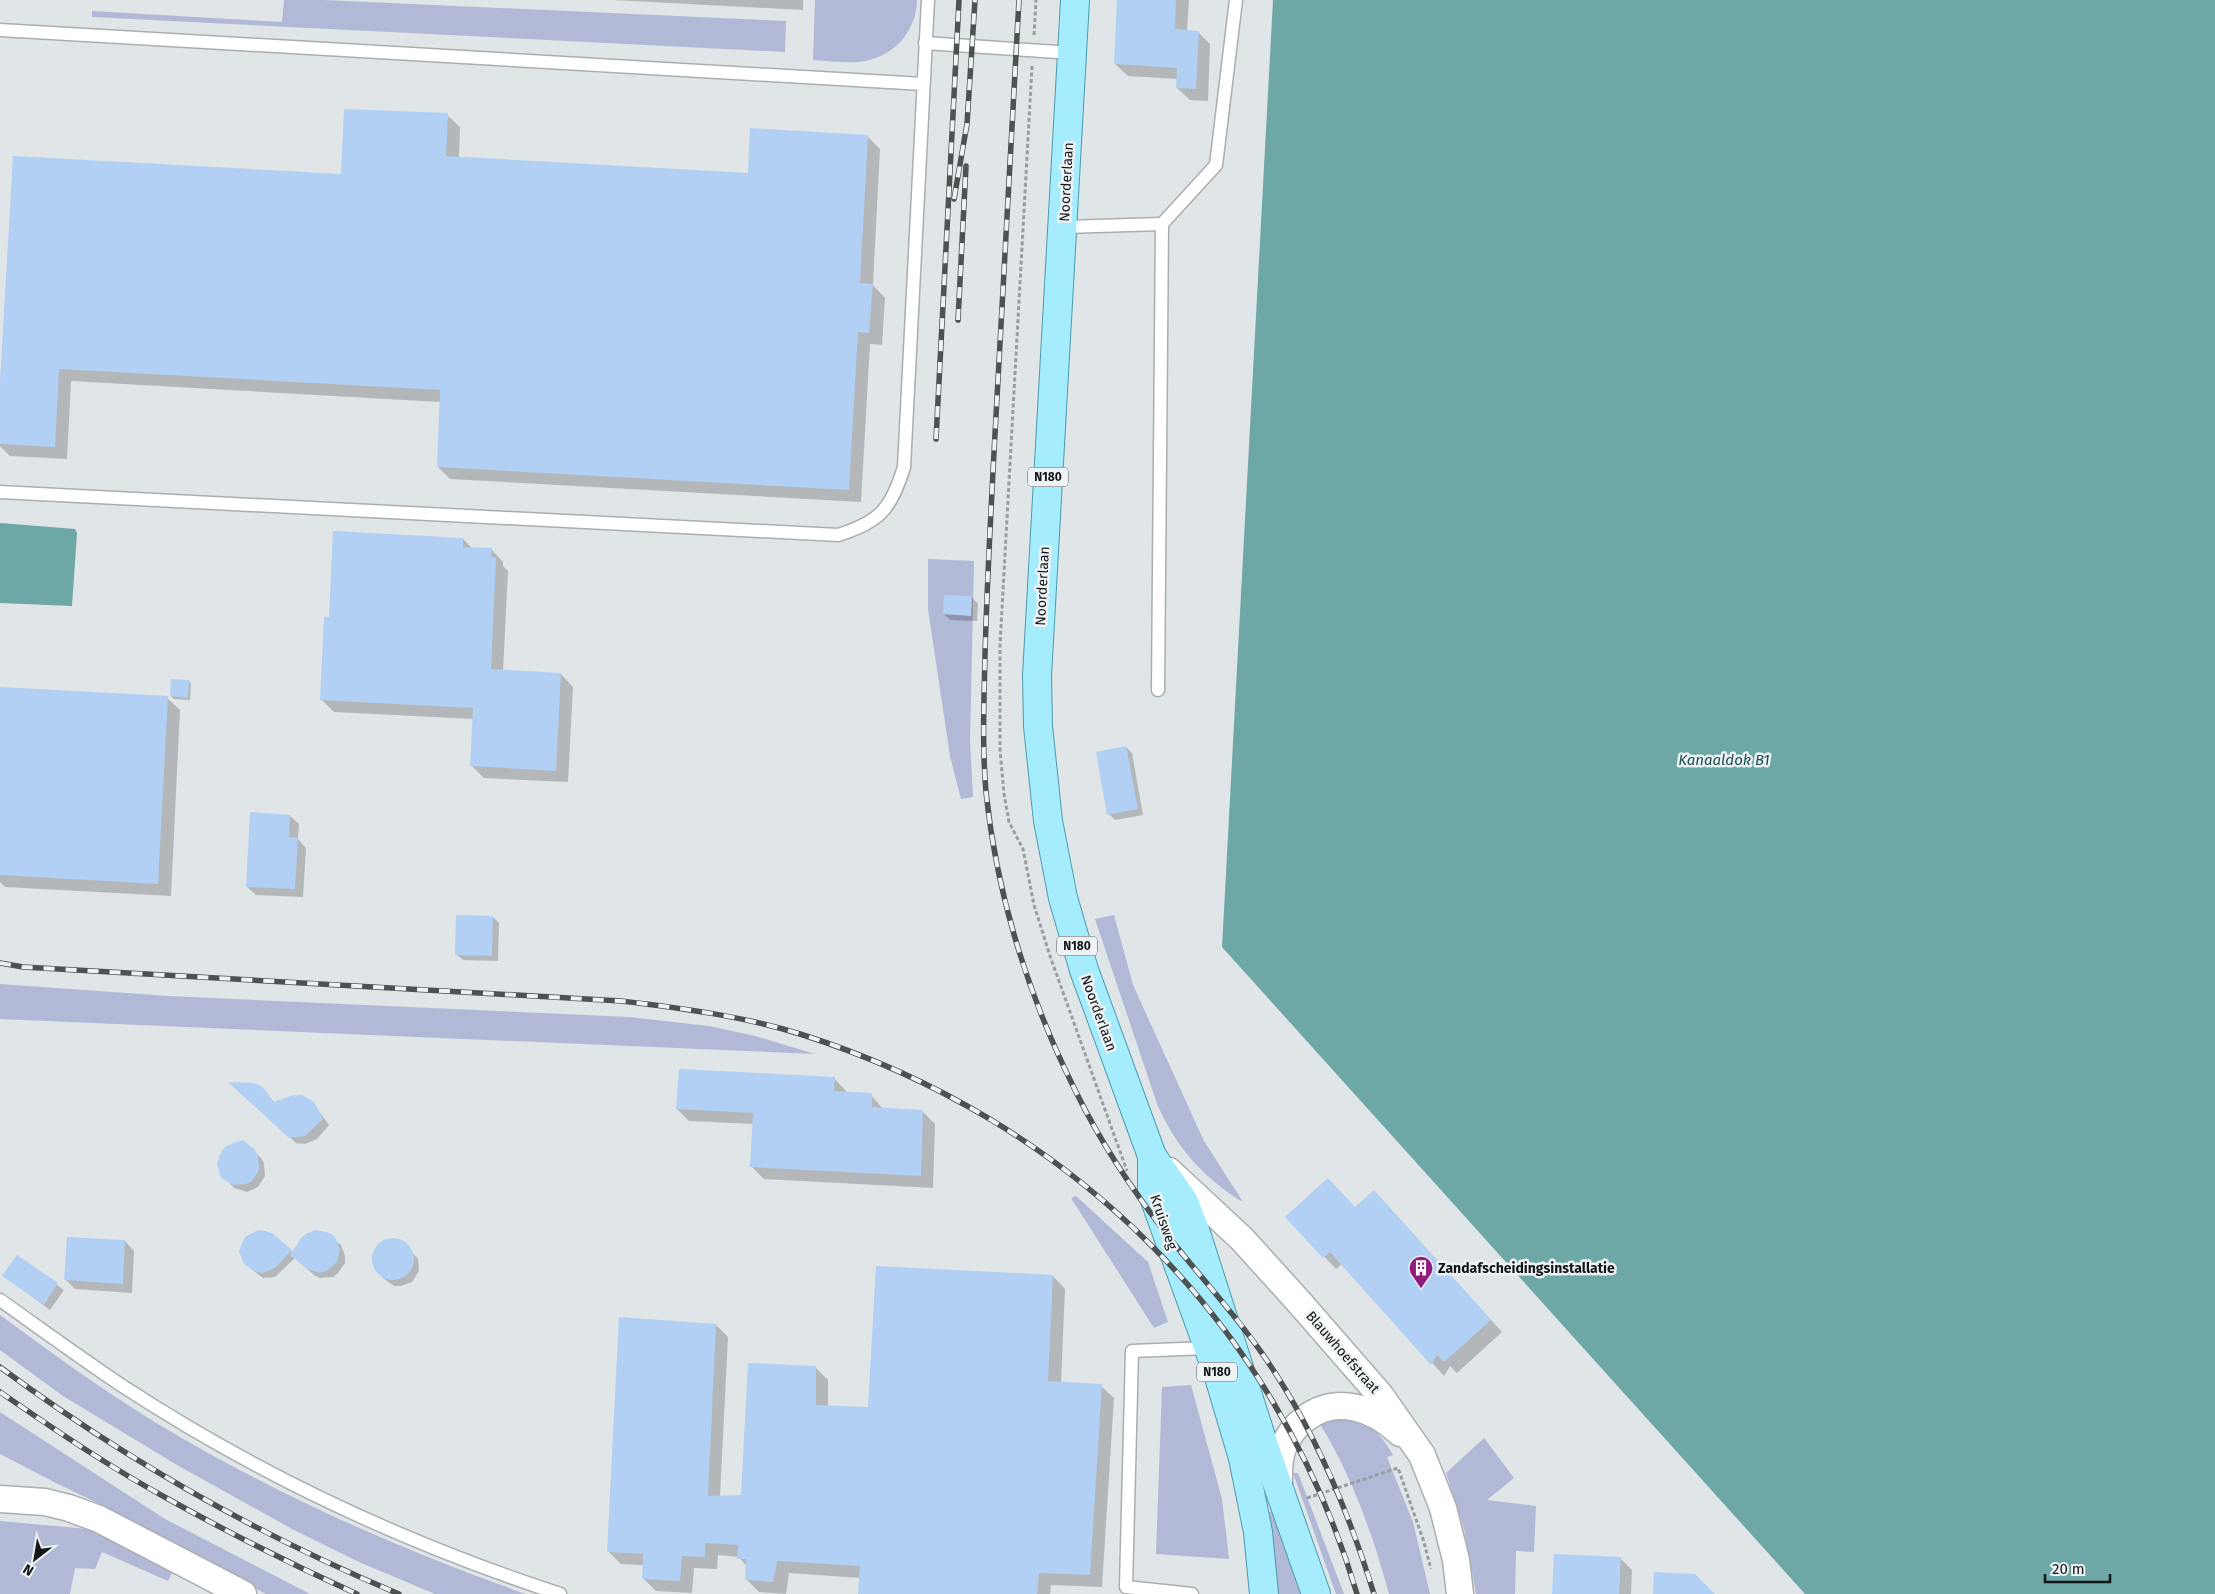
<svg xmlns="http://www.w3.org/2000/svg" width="2215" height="1594" font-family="'Fira Sans',sans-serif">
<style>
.green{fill:#b2b9d6}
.water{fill:#6da7a6}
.shadow{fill:#0003}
.building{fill:#b2cff4}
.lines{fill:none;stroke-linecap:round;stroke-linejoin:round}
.lane-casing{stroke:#aaaeb1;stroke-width:15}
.street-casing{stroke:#aaaeb1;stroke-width:29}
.primary-casing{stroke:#4b9aac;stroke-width:30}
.path{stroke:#999d9f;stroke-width:3;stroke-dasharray:4 2.5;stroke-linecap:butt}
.lane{stroke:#fff;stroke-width:12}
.street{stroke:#fff;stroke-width:26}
.primary{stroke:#a5edfe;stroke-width:28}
.rail-casing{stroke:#4e5152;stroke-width:5.5}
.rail{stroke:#edf2f5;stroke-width:4;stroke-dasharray:11;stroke-linecap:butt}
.labels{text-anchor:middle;stroke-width:5;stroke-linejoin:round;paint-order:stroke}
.shield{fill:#edf2f5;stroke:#545759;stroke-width:1}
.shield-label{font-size:12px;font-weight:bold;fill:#131516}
.street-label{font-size:14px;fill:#131516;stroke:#edf2f5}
.poi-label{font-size:14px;font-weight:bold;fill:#131516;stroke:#edf2f5;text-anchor:start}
.water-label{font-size:15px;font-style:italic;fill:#184d4c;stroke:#edf2f5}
</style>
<rect width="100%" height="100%" fill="#e0e5e8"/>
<g class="green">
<polygon points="284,0 324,0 786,21 785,52 92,17 92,11 282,22"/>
<path d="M 815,0 L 917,0 C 916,33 893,58 859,62 C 844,63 828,61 813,60 Z"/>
<polygon points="928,559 974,561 970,742 973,797 961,799 950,756 928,609"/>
<path d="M 1114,915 L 1133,985 L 1204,1141 L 1243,1202 C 1203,1178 1176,1147 1157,1104 L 1095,919 Z"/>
<polygon points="0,984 169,996 629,1017 709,1026 755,1036 815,1054 0,1019"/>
<polygon points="1076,1196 1148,1262 1168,1322 1154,1328 1071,1198"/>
<path d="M 0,1315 C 66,1364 135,1413 208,1453 C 310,1509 417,1556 526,1594 L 435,1594 L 359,1562 L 292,1529 L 177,1465 L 63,1396 L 0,1350 Z"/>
<polygon points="1191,1385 1222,1499 1229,1559 1156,1554 1162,1387"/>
<polygon points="0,1412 165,1519 310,1594 266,1594 116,1512 56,1483 0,1454"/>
<path d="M 1333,1418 C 1365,1417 1378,1429 1393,1455 L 1387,1457 L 1413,1522 L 1430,1594 L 1389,1594 C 1373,1535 1352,1476 1320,1424 Z"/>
<polygon points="1484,1438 1514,1478 1487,1500 1536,1506 1534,1552 1516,1551 1515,1594 1476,1594 1464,1529 1446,1473"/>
<polygon points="1293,1473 1298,1473 1344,1594 1336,1594"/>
<polygon points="1278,1510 1309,1594 1278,1594 1269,1512"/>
<polygon points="0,1521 88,1529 104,1535 173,1571 168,1581 102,1552 95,1569 75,1568 70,1594 0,1594"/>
</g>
<g class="water">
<polygon points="1273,0 2215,0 2215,1594 1805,1594 1222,947"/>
<polygon points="0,523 75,529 77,533 72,606 0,603"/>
</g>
<g class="shadow">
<polygon points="613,0 803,0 803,10"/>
<polygon points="1119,0 1189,0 1187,31 1198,32 1210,44 1208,101 1190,100 1177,88 1178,79 1128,76 1115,64"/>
<polygon points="447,115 460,127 459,158 749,174 867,136 880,149 873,285 885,298 882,345 870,344 861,502 450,479 438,467 440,402 71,381 67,459 10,456 0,446 0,403 342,175"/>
<polygon points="463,539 472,548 491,549 503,562 503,566 508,571 503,671 561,674 573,687 568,782 484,778 471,765 474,719 334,712 321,699 330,618"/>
<polygon points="972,597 978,604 977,621 950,620 944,614"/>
<polygon points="189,681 191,684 190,700 174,699 171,696"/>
<polygon points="0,689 167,698 180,710 171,896 5,887 0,882"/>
<polygon points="1126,747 1132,753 1143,815 1115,820 1109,814"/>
<polygon points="290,816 299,824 298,839 306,848 303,897 256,895 247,887"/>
<polygon points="493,917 499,923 498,961 463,960 456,954"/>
<polygon points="834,1078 846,1091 846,1093 871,1095 883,1109 923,1112 935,1124 933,1188 764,1179 751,1166 754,1124 689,1121 677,1109"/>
<polygon points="236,1088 265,1092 275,1103 313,1103 329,1125 317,1139 305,1144 296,1143"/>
<polygon points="229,1146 254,1151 261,1158 264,1163 265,1176 258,1187 247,1192 234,1188 219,1171 219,1157"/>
<polygon points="1386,1204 1502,1332 1457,1373 1450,1366 1444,1376 1343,1263 1336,1269 1287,1217"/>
<polygon points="265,1231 272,1234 293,1253 303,1237 308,1233 322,1231 341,1245 345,1256 345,1263 338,1273 333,1277 320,1278 314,1275 295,1258 275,1277 263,1278 245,1264 242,1258 242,1244 251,1234"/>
<polygon points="390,1239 403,1242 418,1259 419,1271 412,1282 401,1286 394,1286 383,1278 377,1272 372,1259 377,1246"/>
<polygon points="125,1241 134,1251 132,1293 75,1289 66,1280"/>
<polygon points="17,1257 64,1290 50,1310 4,1276"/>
<polygon points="1053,1276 1065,1289 1061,1383 1101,1386 1114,1398 1102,1587 1051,1585 1050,1594 859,1594 860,1578 789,1573 786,1594 759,1592 746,1579 747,1567 739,1557 718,1555 717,1569 694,1568 692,1593 656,1591 643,1578 643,1565 621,1564 609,1552 716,1325 728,1337 720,1497 742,1496 815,1367 828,1380 828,1407 869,1408"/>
<polygon points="1620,1558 1632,1570 1631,1594 1554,1594"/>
</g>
<g class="building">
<polygon points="1117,0 1176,0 1175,29 1199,31 1196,89 1176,88 1177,68 1114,64"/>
<polygon points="344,109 448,113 446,156 748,173 750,128 868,135 860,283 873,284 869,333 858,332 849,490 437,467 440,390 59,369 55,447 0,444 0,381 13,156 341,174"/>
<polygon points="333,531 463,538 463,547 492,548 491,557 496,558 491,669 561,673 556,771 470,766 473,708 320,700 324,617 329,617"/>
<polygon points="944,595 972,596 971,616 943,614"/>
<polygon points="171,679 189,680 188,698 170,696"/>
<polygon points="0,687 168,696 158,884 0,875"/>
<polygon points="1126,746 1138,809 1107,815 1096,752"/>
<polygon points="250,812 290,815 289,837 298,838 295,889 246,887"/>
<polygon points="456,915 493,916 492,956 455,955"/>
<polygon points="679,1069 835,1077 834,1091 872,1093 872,1107 923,1110 921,1176 750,1167 753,1113 676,1109"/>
<polygon points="228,1082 254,1083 261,1086 266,1091 273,1102 294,1095 302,1095 314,1102 323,1119 305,1136 289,1138"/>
<polygon points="243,1140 255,1150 258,1156 259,1170 252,1181 246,1184 233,1185 221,1178 217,1164 222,1150 228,1145"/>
<polygon points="1328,1178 1355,1207 1374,1190 1491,1320 1444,1362 1437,1355 1431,1365 1330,1252 1323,1258 1285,1217"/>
<polygon points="258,1230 272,1233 292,1250 275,1268 263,1273 256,1272 244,1264 239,1251 245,1237"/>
<polygon points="315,1230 330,1233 335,1237 340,1249 337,1262 326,1271 320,1273 307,1269 290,1255 302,1237"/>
<polygon points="67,1237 125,1240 123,1284 64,1280"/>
<circle cx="393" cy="1259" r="21"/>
<polygon points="17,1255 58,1283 44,1305 2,1276"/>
<polygon points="876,1266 1053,1275 1048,1381 1102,1384 1090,1575 1039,1573 1037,1594 858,1594 860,1566 777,1561 773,1582 745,1580 746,1559 737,1559 738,1545 705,1543 705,1557 682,1556 680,1581 642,1579 643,1554 607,1552 619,1317 716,1324 708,1496 741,1495 748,1363 816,1366 816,1405 868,1407"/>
<polygon points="1554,1554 1621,1557 1619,1594 1552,1594"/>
<polygon points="1654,1572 1695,1574 1715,1594 1653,1594"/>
</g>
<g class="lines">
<defs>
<g id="lane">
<polyline points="0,30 923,84"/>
<polyline points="925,43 1073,53"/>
<polyline points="1162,224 1216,165 1236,0"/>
<polyline points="1064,227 1162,224 1158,690"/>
<path d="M 0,492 L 838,535 C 880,522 891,509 904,467 L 928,0"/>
<path d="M 0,1300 C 41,1329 82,1359 124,1387 C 259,1475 407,1544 560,1594"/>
<polyline points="1192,1594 1126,1587 1132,1351 1208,1348"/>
</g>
<g id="street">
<polyline points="1169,1171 1242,1239 1299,1302 1380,1395 1422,1455 1443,1508 1456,1560 1460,1594"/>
<path d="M 1279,1486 C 1279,1473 1278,1459 1283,1448 C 1288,1435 1295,1426 1306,1418 C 1337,1395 1374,1408 1400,1433"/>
<polyline points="0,1499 45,1502 69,1508 99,1519 243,1594"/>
</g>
<g id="primary">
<polyline points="1075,0 1037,676 1038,726 1048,821 1063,898 1084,970 1152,1156 1184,1202 1195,1230 1264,1446 1316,1594"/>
<polyline points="1152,1156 1152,1192 1219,1377 1243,1458 1258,1532 1264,1594"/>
</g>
</defs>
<use href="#lane" class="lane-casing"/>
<use href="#street" class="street-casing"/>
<use href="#primary" class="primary-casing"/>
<g class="path">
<polyline points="1034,35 1036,0"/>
<polyline points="1032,66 1000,645 1000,750 1004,794 1009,822 1023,849 1034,905 1050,956 1127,1171"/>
<polyline points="1307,1498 1398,1468 1423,1539 1431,1569"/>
</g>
<use href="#lane" class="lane"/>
<use href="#street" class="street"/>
<use href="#primary" class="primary"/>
<defs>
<g id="rail">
<path d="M 1019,0 C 1011,145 1003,289 995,434 C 991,508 987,582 985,655 C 984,701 982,746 986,792 C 997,897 1029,998 1076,1092 C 1101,1143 1133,1191 1168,1236 C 1201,1278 1238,1317 1268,1362 C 1316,1433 1349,1513 1374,1594"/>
<polyline points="954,199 967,124 975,0"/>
<polyline points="958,320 966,166"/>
<polyline points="936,439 959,0"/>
<path d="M 0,963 L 23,967 L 621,1001 C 681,1008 742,1016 800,1034 C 1070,1119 1276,1321 1357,1594"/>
<path d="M 0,1367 C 123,1458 258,1535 399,1594"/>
<path d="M 0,1392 C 55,1430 111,1468 170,1500 C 231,1534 293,1565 357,1594"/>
</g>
</defs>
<use href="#rail" class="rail-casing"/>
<use href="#rail" class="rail"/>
</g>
<defs>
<symbol id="building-pin" viewBox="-11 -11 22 30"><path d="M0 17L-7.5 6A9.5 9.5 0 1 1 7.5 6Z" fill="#8f1b7c" stroke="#edf2f5"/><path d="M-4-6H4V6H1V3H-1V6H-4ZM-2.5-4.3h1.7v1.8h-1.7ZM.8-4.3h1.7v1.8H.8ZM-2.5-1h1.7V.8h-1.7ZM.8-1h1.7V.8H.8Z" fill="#fff"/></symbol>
</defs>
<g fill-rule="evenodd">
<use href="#building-pin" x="1407" y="1254" width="28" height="38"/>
</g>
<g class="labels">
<g class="shield">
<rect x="1028" y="467.5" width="40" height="19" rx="4"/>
<rect x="1057" y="936.5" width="40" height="19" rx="4"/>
<rect x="1197" y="1362.5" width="40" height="19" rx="4"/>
</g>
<g class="shield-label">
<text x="1048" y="481">N180</text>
<text x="1077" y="950">N180</text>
<text x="1217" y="1376">N180</text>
</g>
<g class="street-label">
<text transform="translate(1066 182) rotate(-87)" y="5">Noorderlaan</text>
<text transform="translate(1042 586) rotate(-87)" y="5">Noorderlaan</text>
<text transform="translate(1099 1013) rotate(70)" y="5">Noorderlaan</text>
<text transform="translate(1164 1222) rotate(71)" y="5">Kruisweg</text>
<text transform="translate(1343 1352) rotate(49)" y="5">Blauwhoefstraat</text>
</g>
<g class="poi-label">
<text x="1438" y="1273">Zandafscheidingsinstallatie</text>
</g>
<g class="water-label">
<text x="1724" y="765">Kanaaldok B1</text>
</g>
</g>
<g transform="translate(35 1559) rotate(211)" stroke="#edf2f5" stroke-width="4" paint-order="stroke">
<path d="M0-4L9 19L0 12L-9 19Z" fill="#131516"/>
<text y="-8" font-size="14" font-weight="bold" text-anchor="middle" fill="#131516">N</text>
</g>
<path d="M2045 1574v8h65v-8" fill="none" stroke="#131516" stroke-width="2.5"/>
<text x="2052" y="1574" font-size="15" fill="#131516" stroke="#edf2f5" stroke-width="4" paint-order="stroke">20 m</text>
</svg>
